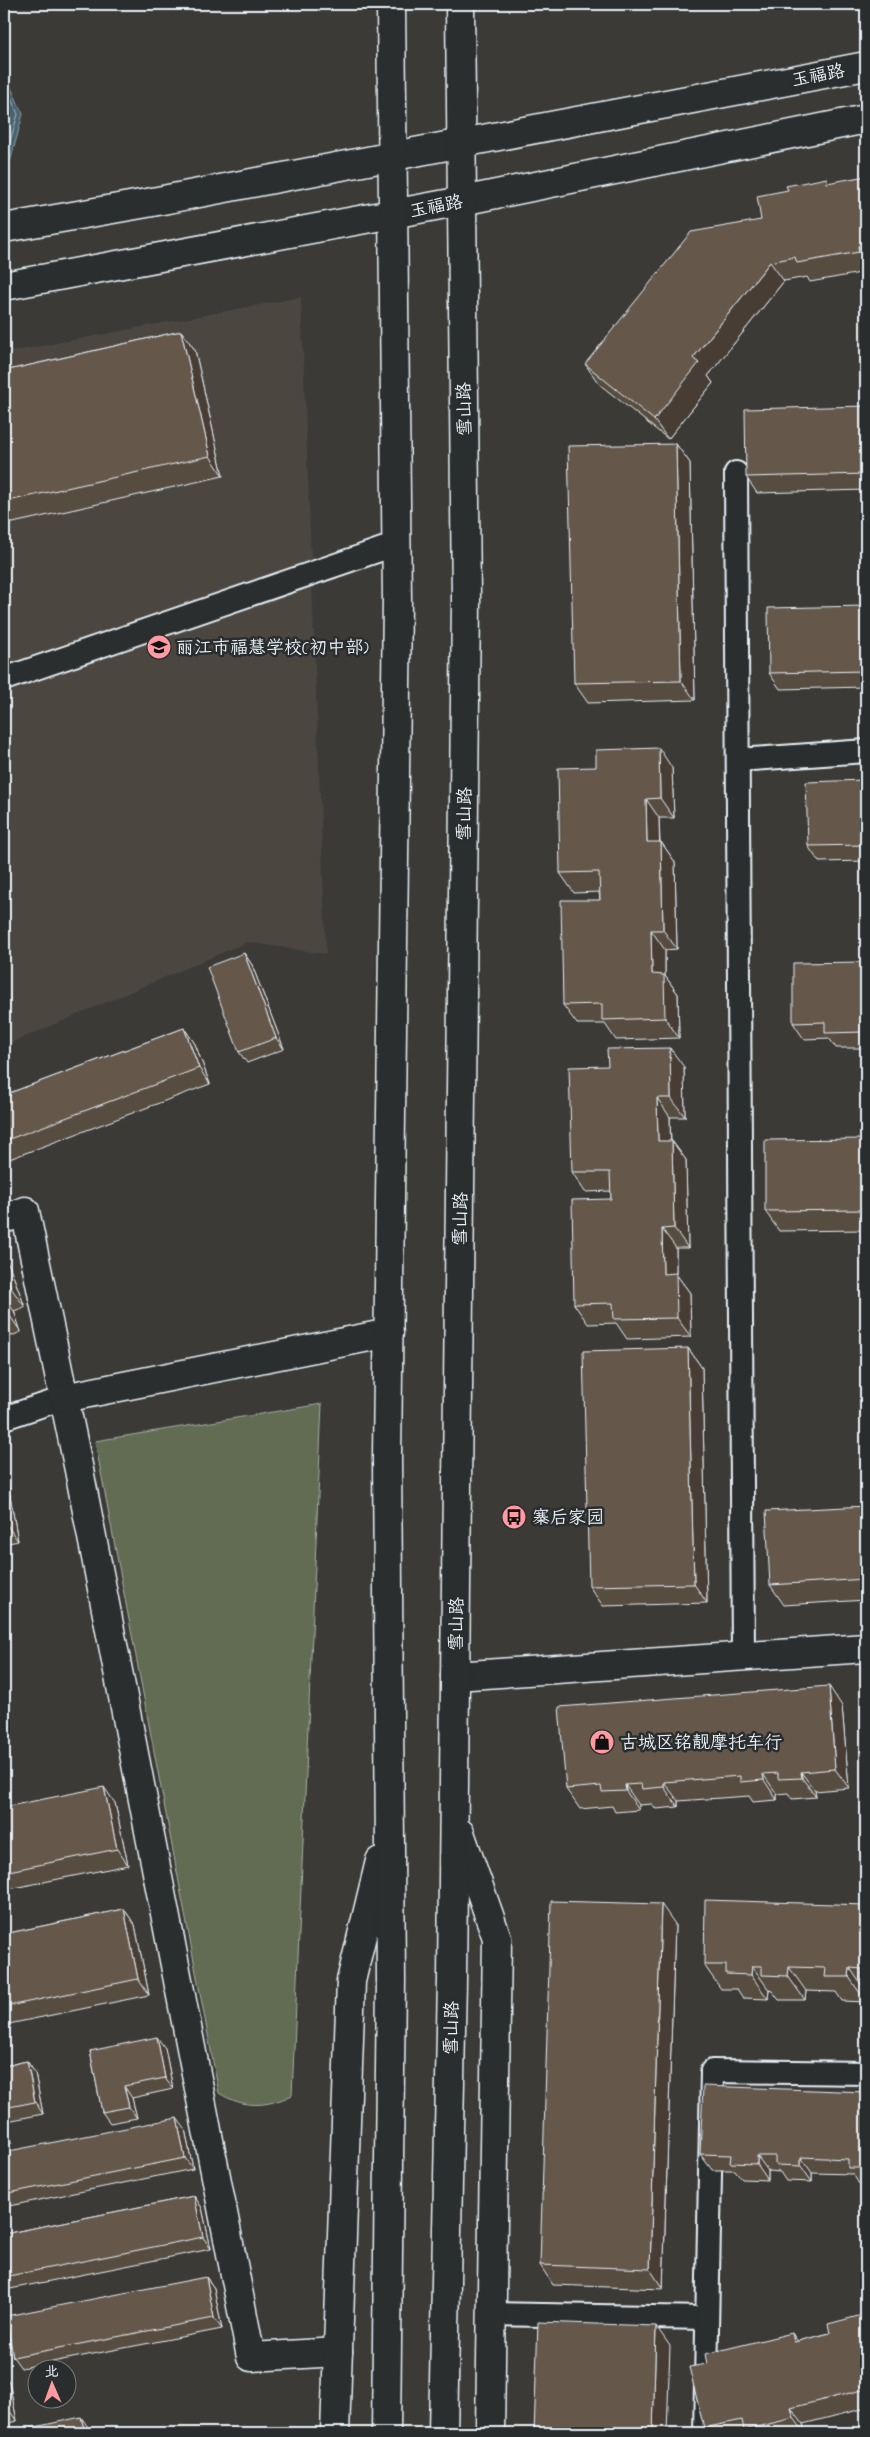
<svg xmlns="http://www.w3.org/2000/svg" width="870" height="2437" font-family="'Indie Flower','LXGW WenKai TC',sans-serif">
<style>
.built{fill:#4b4641}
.green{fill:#626c53;stroke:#a5aea6}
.water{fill:#49646e;stroke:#899ca5}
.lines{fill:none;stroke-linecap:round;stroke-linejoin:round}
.shore{stroke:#a8b9c1;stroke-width:1}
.lane-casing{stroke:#e8f1f8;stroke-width:26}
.street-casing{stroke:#e8f1f8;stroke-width:31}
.secondary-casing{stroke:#e8f1f8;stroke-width:31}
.lane{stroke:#2a2d2e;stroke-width:22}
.street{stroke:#2a2d2e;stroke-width:28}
.secondary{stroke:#2a2d2e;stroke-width:28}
.wall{fill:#574d41;stroke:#e8f1f8}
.shaded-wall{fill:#473e35;stroke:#e8f1f8}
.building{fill:#65594c;stroke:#e8f1f8}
.labels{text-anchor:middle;stroke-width:5;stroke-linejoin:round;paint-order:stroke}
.street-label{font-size:18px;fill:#e8f1f8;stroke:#2a2d2e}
.poi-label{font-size:18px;fill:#e8f1f8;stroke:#2a2d2e;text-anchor:start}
</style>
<rect width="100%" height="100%" fill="#3c3a37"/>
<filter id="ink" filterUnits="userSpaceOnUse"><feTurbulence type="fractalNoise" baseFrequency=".02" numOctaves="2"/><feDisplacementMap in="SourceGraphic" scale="10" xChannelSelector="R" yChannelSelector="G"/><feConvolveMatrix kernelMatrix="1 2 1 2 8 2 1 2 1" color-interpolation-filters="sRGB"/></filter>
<g filter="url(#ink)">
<polygon class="built" points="301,297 326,954 247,942 4,1046 4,353"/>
<path class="green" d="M 322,1404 L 292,2095 C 266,2108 243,2108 219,2093 L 95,1441 Z"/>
<polygon class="water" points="4,72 23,114 9,166 4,167"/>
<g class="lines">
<polyline class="shore" points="4,83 18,114 4,162"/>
<defs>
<g id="lane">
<polyline points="736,473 743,1656"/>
<polyline points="4,679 397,544"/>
<polyline points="738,760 866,751"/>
<polyline points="4,1418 64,1398"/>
<polyline points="492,2314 707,2318"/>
<polyline points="705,2433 712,2071 866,2073"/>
</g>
<g id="street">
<polyline points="4,1219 25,1211 79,1470 251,2357 338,2352"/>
<polyline points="64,1398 389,1333"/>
<polyline points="455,1676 866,1648"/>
</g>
<g id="secondary">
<polyline points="4,228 147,203 866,66"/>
<polyline points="4,286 462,201 866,119"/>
<polyline points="460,1833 497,1938 490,2433"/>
<polyline points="335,2433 351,1981 380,1861"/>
<polyline points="386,2433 391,1980 387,1458 397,601 391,4"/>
<polyline points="443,2433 452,1979 466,600 460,4"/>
</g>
</defs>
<use href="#lane" class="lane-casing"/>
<use href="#street" class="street-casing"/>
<use href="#secondary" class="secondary-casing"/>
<use href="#lane" class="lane"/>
<use href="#street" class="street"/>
<use href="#secondary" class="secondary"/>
</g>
<g class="wall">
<polygon points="866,176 866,272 810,282 807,277 784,281 708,376 713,383 668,439 599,384 585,364 761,220"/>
<polygon points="181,331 195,350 223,476 4,525 4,371"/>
<polygon points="866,406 866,490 757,493 746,477"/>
<polygon points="676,444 690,463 695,700 588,703 574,683"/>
<polygon points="866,606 866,687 780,689 769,673"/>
<polygon points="672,768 674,818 659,818 660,842 661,842 675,862 677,949 665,950 665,976 678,994 679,1038 616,1040 605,1024 577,1024 563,1005 600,900 599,892 574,893 560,873"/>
<polygon points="866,780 866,861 819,862 808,846"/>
<polygon points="244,953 252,965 284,1049 247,1063 239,1052"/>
<polygon points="866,962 866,1048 836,1048 829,1038 804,1039 793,1023"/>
<polygon points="184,1028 195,1044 210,1084 4,1161 4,1095"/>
<polygon points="684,1067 685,1117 670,1117 671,1141 672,1141 686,1160 688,1248 676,1248 676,1274 690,1293 691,1337 627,1339 616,1323 588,1324 574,1304 611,1199 611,1191 585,1192 572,1172"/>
<polygon points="866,1139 866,1230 779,1231 765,1211"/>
<polygon points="4,1257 9,1265 25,1307 14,1311 21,1332 4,1339"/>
<polygon points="688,1348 702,1368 707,1603 603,1606 589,1586"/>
<polygon points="4,1478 8,1484 18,1541 4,1544"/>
<polygon points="866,1506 866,1600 784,1605 770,1585"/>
<polygon points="842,1706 849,1788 815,1791 816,1797 792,1799 788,1793 777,1794 777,1800 753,1802 749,1796 678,1801 678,1807 656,1809 652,1804 639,1805 639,1810 615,1812 612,1806 580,1809 566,1789"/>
<polygon points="115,1803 128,1865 4,1890 4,1807"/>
<polygon points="866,1905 866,2002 842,2001 836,1992 806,1991 805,2000 779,2000 772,1991 769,1990 768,1999 743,1998 737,1989 721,1989 704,1965"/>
<polygon points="124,1909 135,1925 149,1995 4,2025 4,1934"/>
<polygon points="675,1924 663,2289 553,2285 540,2265"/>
<polygon points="165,2048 173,2089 132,2098 137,2118 110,2123 102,2112 90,2051"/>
<polygon points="27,2061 35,2073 43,2114 7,2121 11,2143 4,2144 4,2066"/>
<polygon points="866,2092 866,2184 859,2184 853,2174 812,2173 812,2182 786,2181 780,2172 768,2171 768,2180 742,2179 735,2170 712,2170 700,2154"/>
<polygon points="185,2129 193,2169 4,2207 4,2152"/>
<polygon points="194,2196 202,2208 211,2249 10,2289 4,2279 4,2234"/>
<polygon points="206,2277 214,2288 222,2329 21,2368 13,2357 11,2346 4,2347 4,2310 10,2339"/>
<polygon points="866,2314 866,2408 803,2424 805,2433 707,2433 704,2428 707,2364 830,2333"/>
<polygon points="4,2374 9,2382 17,2421 4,2424"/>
</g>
<g class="shaded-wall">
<polygon points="858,246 866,258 866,262 859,252"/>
<polygon points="770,262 784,281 708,376 713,383 668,439 654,420 693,358"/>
<polygon points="181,331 195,350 223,476 210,456"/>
<polygon points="676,444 690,463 695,700 681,681"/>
<polygon points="659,748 672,768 674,818 660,798"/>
<polygon points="646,799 659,818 660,862 647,842"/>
<polygon points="661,842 675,862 677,949 663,930"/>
<polygon points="651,930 665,950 665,976 678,994 679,1038 665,1018 652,974"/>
<polygon points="244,953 252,965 284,1049 276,1038"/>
<polygon points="184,1028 195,1044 210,1084 199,1068"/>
<polygon points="670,1048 684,1067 685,1117 671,1098"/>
<polygon points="657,1098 670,1117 671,1161 658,1141"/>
<polygon points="672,1141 686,1160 688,1248 674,1228"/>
<polygon points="662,1229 676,1248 676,1274 690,1293 691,1337 677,1318 663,1274"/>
<polygon points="4,1257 9,1265 25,1307 11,1288 4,1268"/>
<polygon points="4,1297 14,1311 21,1332 8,1313 4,1302"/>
<polygon points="688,1348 702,1368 707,1603 694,1584"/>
<polygon points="4,1478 8,1484 18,1541 5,1522 4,1516"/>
<polygon points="829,1686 842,1706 849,1788 835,1769"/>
<polygon points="801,1772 815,1791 816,1797 802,1778"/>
<polygon points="763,1774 777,1794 777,1800 764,1780"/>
<polygon points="664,1782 678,1801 678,1807 664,1787"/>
<polygon points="625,1785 639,1805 639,1810 626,1791"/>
<polygon points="104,1787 115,1803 128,1865 117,1849"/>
<polygon points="661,1904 675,1924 663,2289 650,2269"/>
<polygon points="124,1909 135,1925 149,1995 138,1979"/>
<polygon points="752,1966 769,1990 768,1999 751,1975"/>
<polygon points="789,1967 806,1991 805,2000 788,1976"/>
<polygon points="850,1968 866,1992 866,2002 849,1977"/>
<polygon points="157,2037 165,2048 173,2089 165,2078"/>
<polygon points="27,2061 35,2073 43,2114 35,2102"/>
<polygon points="124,2086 132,2098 137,2118 129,2107"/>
<polygon points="4,2116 7,2121 11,2143 4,2132"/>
<polygon points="177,2118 185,2129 193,2169 185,2158"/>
<polygon points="757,2156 768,2171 768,2180 757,2164"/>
<polygon points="801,2157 812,2173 812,2182 801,2166"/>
<polygon points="194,2196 202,2208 211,2249 203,2237"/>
<polygon points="206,2277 214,2288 222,2329 214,2318"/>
<polygon points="4,2310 11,2346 4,2335"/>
<polygon points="656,2326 670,2346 667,2433 653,2433"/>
<polygon points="792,2333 803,2349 794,2342"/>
<polygon points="4,2374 9,2382 17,2421 9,2410 4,2383"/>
<polygon points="791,2408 803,2424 805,2433 794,2418"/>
<polygon points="81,2417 92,2433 85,2433"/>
</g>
<g class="building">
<polygon points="866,176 866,245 858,246 859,252 797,263 795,257 770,262 693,358 699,363 654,420 585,364 691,232 761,220 757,196 788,190 786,186 827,178 827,183"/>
<polygon points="181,331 210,456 4,502 4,371"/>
<polygon points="866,406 866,474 746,477 745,409"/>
<polygon points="676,444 681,681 574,683 568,446"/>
<polygon points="866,606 866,671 769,673 768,608"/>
<polygon points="659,748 660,798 646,799 647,842 661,842 663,930 651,930 652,974 664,975 665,1018 602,1020 602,1004 563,1005 561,900 600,900 599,872 560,873 558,768 596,767 596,750"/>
<polygon points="866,780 866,845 808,846 806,782"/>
<polygon points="244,953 276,1038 239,1052 207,967"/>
<polygon points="866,962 866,1032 825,1033 825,1022 793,1023 793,963"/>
<polygon points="184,1028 199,1068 4,1141 4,1095"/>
<polygon points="670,1048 671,1098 657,1098 658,1141 672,1141 674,1228 662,1229 663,1274 676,1273 677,1318 614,1319 613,1303 574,1304 572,1200 611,1199 610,1172 572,1172 569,1067 608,1066 607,1049"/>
<polygon points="866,1139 866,1210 765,1211 765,1140"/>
<polygon points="4,1268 11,1288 4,1290"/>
<polygon points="4,1302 8,1313 4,1314"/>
<polygon points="688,1348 694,1584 589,1586 583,1351"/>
<polygon points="866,1506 866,1579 770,1585 766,1511"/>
<polygon points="829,1686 835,1769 801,1772 802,1778 778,1779 778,1773 763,1774 764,1780 740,1782 740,1776 664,1782 664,1787 642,1789 641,1784 625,1785 626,1791 602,1792 601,1786 566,1789 559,1707"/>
<polygon points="104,1787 117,1849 4,1872 4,1807"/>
<polygon points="705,1900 866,1905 866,1978 861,1978 862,1969 850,1968 849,1977 825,1977 826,1968 789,1967 788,1976 762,1975 762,1966 752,1966 751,1975 726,1974 726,1965 704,1965"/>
<polygon points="551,1901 661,1904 650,2269 540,2265"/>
<polygon points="124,1909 138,1979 4,2007 4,1934"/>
<polygon points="157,2037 165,2078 124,2086 129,2107 102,2112 90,2051"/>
<polygon points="27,2061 35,2102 4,2108 4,2066"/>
<polygon points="703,2086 866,2092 866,2168 848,2168 848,2159 801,2157 801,2166 775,2165 775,2156 757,2156 757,2164 730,2163 731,2155 700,2154"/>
<polygon points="177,2118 185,2158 4,2194 4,2152"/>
<polygon points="194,2196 203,2237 4,2277 4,2234"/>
<polygon points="206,2277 214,2318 13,2357 6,2316"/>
<polygon points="866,2314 866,2391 866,2389 791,2408 794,2418 744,2430 742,2420 704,2428 689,2367 707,2364 705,2354 792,2333 794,2342 830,2333 828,2324"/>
<polygon points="538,2322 656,2326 653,2433 534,2433"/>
<polygon points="4,2383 9,2410 4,2411"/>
<polygon points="81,2417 85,2433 27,2433 26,2429"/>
</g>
</g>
<defs>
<symbol id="school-disc" viewBox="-11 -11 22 22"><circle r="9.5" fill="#ff9aa2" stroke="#2a2d2e"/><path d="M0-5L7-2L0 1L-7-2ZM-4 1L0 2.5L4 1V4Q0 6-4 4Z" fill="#111"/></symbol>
<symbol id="bus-disc" viewBox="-11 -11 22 22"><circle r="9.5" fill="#ff9aa2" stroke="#2a2d2e"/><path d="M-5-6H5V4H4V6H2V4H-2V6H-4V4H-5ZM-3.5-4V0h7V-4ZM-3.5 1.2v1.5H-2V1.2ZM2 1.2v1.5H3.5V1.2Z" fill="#111"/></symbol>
<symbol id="shop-disc" viewBox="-11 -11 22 22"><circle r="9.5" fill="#ff9aa2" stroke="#2a2d2e"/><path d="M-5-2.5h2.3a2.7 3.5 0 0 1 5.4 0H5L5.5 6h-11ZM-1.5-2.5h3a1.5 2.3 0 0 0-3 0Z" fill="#111"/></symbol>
</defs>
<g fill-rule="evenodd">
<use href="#school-disc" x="145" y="633" width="28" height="28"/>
<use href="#bus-disc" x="500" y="1503" width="28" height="28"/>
<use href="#shop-disc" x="588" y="1728" width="28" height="28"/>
</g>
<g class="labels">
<g class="street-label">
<text transform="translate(818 75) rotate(-11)" y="6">玉福路</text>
<text transform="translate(436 206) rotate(-11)" y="6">玉福路</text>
<text transform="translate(464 409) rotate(-91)" y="6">雪山路</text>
<text transform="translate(464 814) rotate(-89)" y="6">雪山路</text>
<text transform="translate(460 1219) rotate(-89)" y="6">雪山路</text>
<text transform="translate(456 1624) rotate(-89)" y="6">雪山路</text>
<text transform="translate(451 2028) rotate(-89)" y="6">雪山路</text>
</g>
<g class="poi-label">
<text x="176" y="653">丽江市福慧学校(初中部)</text>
<text x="532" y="1523">寨后家园</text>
<text x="620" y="1748">古城区铭靓摩托车行</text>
</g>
</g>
<rect width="870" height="2437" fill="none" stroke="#2a2d2e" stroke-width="20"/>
<rect x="10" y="10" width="850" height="2417" fill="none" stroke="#e8f1f8" stroke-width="2" filter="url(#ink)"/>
<g transform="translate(52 2384) rotate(358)"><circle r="24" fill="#2a2d2e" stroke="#767b7f"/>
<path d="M0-4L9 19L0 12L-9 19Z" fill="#ff9aa2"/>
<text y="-8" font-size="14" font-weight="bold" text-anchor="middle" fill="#e8f1f8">北</text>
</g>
</svg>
